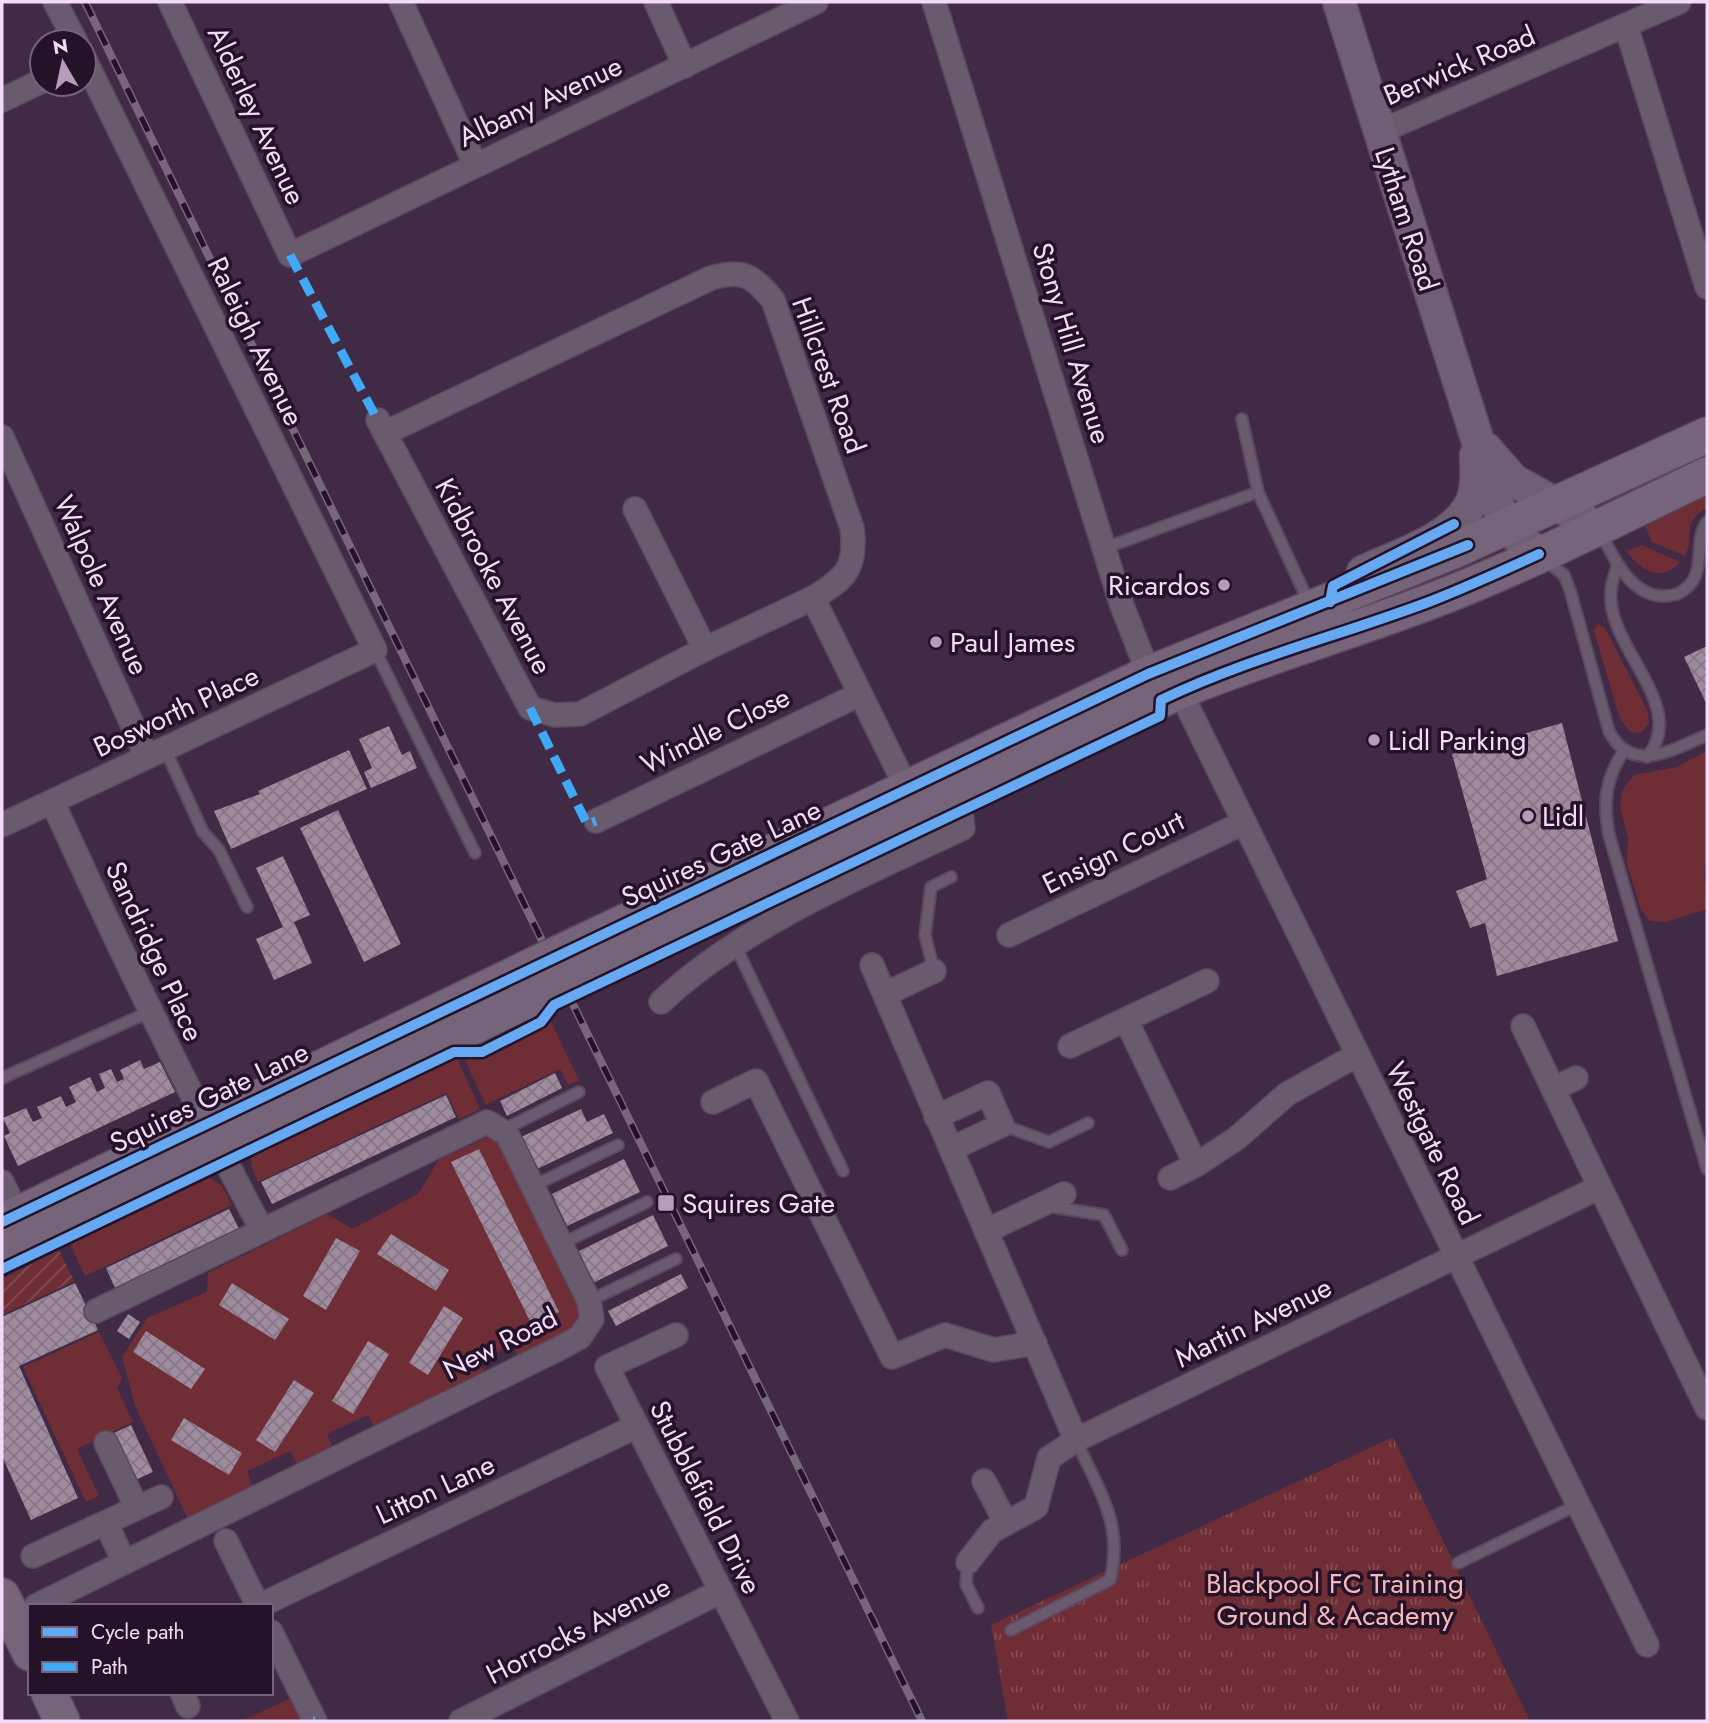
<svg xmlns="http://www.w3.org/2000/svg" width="1709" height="1723" font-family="Jost,sans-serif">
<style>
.grass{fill:#6f2e36}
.park{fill:url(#park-tufts)}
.garden{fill:url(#garden-furrows)}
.building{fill:url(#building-cross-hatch)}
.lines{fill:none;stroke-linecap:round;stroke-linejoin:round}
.service-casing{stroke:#5b475f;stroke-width:14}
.minor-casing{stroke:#5b475f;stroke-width:26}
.secondary-casing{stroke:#5b475f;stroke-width:35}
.primary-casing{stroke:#5b475f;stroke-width:38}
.service{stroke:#695a6d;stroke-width:10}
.minor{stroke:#695a6d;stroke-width:23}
.secondary{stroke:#705f74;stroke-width:32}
.primary{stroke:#76657a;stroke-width:35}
.rail-casing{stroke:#77677b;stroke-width:8}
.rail{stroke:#231228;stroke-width:5;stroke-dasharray:16;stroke-linecap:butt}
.primary-bridge-casing{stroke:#5b475f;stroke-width:38;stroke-linecap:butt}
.primary-bridge{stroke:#76657a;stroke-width:35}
.quiet{stroke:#3fa9f5;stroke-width:9;stroke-dasharray:18 9;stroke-linecap:butt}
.cycleway-casing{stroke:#231228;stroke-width:15}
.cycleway{stroke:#66a8f1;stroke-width:10}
.poi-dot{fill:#b49cba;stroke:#231228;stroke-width:2.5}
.labels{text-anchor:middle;stroke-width:7;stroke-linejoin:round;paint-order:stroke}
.street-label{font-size:28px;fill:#f3daf9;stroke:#231228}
.poi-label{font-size:28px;fill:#f3daf9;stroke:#231228;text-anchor:start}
.park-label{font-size:28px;fill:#f6b8b8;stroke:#231228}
</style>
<defs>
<pattern id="park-tufts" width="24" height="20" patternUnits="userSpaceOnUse" patternTransform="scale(1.75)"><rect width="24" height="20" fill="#6f2e36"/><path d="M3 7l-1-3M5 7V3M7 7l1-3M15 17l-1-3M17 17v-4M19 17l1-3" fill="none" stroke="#844c54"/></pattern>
<pattern id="garden-furrows" width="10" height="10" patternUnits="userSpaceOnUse" patternTransform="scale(1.75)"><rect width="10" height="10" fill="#6f2e36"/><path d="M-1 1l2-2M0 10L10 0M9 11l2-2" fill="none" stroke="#844c54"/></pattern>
<pattern id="building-cross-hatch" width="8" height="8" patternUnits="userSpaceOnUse" patternTransform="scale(1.75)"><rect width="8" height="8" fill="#9f8b9e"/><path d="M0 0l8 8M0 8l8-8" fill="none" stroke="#857585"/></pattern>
</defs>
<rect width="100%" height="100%" fill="#402a45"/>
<g class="grass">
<path d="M 1707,495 L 1707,508 C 1679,523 1696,535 1685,556 L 1652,542 L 1645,526 Z"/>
<path d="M 1642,545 L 1680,562 C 1663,583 1639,571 1627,551 Z"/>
<polygon points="1598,624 1605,628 1648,712 1649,724 1640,733 1631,732 1620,719 1594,631"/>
<path d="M 1707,751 L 1707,857 C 1701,870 1707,893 1707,909 L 1666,922 L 1650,921 L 1641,910 L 1627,864 L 1628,839 L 1620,807 L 1622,791 L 1634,775 L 1677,767 Z"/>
<polygon points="551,1022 579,1080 568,1085 560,1069 486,1105 463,1056 483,1058"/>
<polygon points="457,1058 480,1109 459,1119 446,1093 258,1182 252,1168 251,1157"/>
<polygon points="495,1134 579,1310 578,1325 518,1356 512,1345 479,1361 485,1373 375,1429 368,1415 327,1434 333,1448 298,1466 290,1451 247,1471 253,1488 188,1519 136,1408 122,1357 147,1318 207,1292 208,1273 327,1214 353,1229 419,1193 439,1159"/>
<polygon points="209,1177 222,1186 232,1205 85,1276 70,1244"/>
<polygon points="99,1332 122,1378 117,1388 133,1422 77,1449 99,1496 86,1502 23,1367"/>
<polygon points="301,1693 315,1721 242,1721"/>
</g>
<polygon class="park" points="1393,1437 1530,1721 1008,1721 991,1625"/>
<polygon class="garden" points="59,1250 74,1281 2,1315 2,1279"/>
<g class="building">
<polygon points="1707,646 1707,705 1684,657"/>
<polygon points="1562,723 1618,941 1497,976 1485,923 1470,928 1456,891 1487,879 1452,754"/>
<polygon points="389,726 402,755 410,751 417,768 371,788 364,772 372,768 359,739"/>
<polygon points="349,750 367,789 231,849 214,811 260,794 258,791"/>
<polygon points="338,810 401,944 364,962 300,828"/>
<polygon points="283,856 310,915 294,922 312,963 274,980 256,939 283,927 256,868"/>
<polygon points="140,1060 144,1069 160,1062 175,1092 18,1166 4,1136 10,1133 3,1118 26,1108 33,1122 42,1118 37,1107 61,1096 66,1107 76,1102 69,1087 90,1077 97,1092 105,1088 99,1074 111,1069 117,1082 124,1079 120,1070"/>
<polygon points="555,1073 562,1088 507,1116 500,1101"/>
<polygon points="446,1095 456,1117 272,1204 261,1182"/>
<polygon points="581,1109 587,1122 604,1114 613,1133 537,1169 521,1137"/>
<polygon points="479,1149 559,1312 532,1325 451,1162"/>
<polygon points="624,1159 640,1192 567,1226 552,1194"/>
<polygon points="229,1209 240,1231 116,1290 106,1268"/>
<polygon points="653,1215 668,1246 593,1283 577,1252"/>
<polygon points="391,1234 449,1270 436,1291 377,1254"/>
<polygon points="336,1238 360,1251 326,1310 303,1296"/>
<polygon points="681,1274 688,1288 616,1326 608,1311"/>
<polygon points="75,1283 98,1330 19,1366 78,1498 31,1520 2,1456 2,1317"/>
<polygon points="232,1283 289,1319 275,1340 219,1305"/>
<polygon points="444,1306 463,1318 428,1375 409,1363"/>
<polygon points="128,1314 140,1322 129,1339 117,1331"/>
<polygon points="146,1331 205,1369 191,1389 133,1352"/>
<polygon points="368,1341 389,1354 353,1414 332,1401"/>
<polygon points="294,1380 314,1393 275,1452 256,1440"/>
<polygon points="184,1418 242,1453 229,1475 171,1440"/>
<polygon points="131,1425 153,1472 135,1480 114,1433"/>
</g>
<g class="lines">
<defs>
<g id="service">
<polyline points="1258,492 1309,603"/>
<path d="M 1601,533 C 1615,562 1635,603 1673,595 C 1683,593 1693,584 1696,574 C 1702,557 1696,537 1707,522"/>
<polyline points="1105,548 1258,492 1242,419"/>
<path d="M 1544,559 L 1564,575 L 1570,590 L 1609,731 C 1631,775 1672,750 1707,735"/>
<path d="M 1617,566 C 1615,574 1611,584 1611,592 C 1606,647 1690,706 1647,757"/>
<polyline points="375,650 475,853"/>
<polyline points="165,749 203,832 219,850 247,907"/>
<path d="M 1623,752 C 1605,780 1603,803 1609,835 L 1707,1169"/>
<polyline points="736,947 843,1171"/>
<polyline points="934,971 925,935 931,887 951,877"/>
<polyline points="2,1078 149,1012"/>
<polyline points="1002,1125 1049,1142 1088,1123"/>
<polyline points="503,1130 579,1092"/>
<polyline points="533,1186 618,1145"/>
<polyline points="1046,1206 1104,1215 1122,1250"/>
<polyline points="561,1244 647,1202"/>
<polyline points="589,1301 676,1259"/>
<polyline points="968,1562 966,1584 978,1608"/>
<polyline points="1458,1563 1577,1505"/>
<path d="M 1011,1630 L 1110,1580 C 1124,1524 1099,1491 1076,1440"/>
</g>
<g id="minor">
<polyline points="55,2 76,42"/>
<polyline points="170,2 290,255 816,2"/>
<polyline points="401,2 475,164"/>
<polyline points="656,2 685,66"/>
<polyline points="934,2 1121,603 1153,685"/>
<polyline points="1626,26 1707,287"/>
<polyline points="2,100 42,81"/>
<polyline points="1379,132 1679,2"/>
<polyline points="378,420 530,708 555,715 580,714 705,649 813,598"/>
<path d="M 385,433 L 711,278 C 742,269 753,275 773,300 L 852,528 C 857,568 846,578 813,598 L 913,801"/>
<polyline points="2,437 147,757"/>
<polyline points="635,509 705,649"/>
<polyline points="1175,681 1647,1645"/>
<path d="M 53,803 C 119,948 187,1090 262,1230"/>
<polyline points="596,821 860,694"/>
<polyline points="2,825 375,650 84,58"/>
<polyline points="1009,935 1243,823"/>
<polyline points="872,965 1076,1440"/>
<polyline points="885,994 934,971"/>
<path d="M 661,1002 C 743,925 862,876 963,828 L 956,782"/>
<polyline points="1126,1020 1196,1165"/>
<polyline points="1523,1026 1600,1187"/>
<polyline points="1070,1046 1207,981"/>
<polyline points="1553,1089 1576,1078"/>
<polyline points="713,1102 756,1081 892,1357 945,1335 994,1350 1035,1343"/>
<polyline points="936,1117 988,1093 1002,1125 951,1149"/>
<polyline points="1170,1178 1196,1165 1237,1138 1287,1094 1357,1055"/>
<polyline points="2,1182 23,1226"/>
<polyline points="986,1231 1064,1194"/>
<polyline points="676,1335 607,1367 787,1721"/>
<polyline points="106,1443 137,1508"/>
<polyline points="984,1481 1006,1523"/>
<polyline points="106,1523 124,1562"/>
<polyline points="226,1541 258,1606"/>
<polyline points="33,1556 161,1497"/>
<polyline points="968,1562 992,1531 1036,1507 1049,1458 1076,1440 1600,1187 1707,1408"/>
<polyline points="36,1606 560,1348 580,1337 592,1319 589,1301 507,1134 487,1122 96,1311"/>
<polyline points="259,1606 637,1426"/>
<polyline points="271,1632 315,1721"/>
<polyline points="182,1693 188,1706"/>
<polyline points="461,1721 721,1591"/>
</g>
<g id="secondary">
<polyline points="1339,2 1505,527 1539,554"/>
<polyline points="1486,449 1513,480 1598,528"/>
<path d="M 1363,572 C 1398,555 1458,538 1473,499 C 1478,485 1476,469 1476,455"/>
</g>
<g id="primary">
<polyline points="574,946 1148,674 1453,551 1707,435"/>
<path d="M 585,972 L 1180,691 C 1261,658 1344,634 1426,603 C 1522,567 1615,519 1707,475"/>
<polyline points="2,1222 536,964"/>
<polyline points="2,1255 549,990"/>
<polyline points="2,1596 30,1653"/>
<polyline points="49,1693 62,1721"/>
</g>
</defs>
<use href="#service" class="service-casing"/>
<use href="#minor" class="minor-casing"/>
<use href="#secondary" class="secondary-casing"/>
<use href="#primary" class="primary-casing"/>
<use href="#service" class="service"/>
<use href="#minor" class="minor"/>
<use href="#secondary" class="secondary"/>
<use href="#primary" class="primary"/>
<defs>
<polyline id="rail" points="85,2 922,1721"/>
</defs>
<use href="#rail" class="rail-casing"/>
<use href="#rail" class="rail"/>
<defs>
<g id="primary-bridge">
<polyline points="536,964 574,946"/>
<polyline points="549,990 585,972"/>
</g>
</defs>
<use href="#primary-bridge" class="primary-bridge-casing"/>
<use href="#primary-bridge" class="primary-bridge"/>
<g class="quiet">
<polyline points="290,255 377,419"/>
<polyline points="530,708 587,824 596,821"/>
<polyline points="313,1721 315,1721"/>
</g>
<defs>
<g id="cycleway">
<polyline points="1330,602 1333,586 1454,524"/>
<polyline points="2,1222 1148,674 1468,545"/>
<path d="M 2,1269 L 454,1052 L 482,1052 L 541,1022 L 554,1005 L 1160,716 L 1161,700 C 1246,659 1338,636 1426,603 C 1465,588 1502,571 1539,554"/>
</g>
</defs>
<use href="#cycleway" class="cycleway-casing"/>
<use href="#cycleway" class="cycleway"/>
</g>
<g class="poi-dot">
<circle cx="1224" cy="585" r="7"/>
<circle cx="936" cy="642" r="7"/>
<circle cx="1374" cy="740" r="7"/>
<circle cx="1528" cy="816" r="7"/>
<rect x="657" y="1194" width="18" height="18" rx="3.5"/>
</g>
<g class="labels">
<g class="street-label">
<text transform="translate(1459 65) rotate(-23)" y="10">Berwick Road</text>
<text transform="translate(540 101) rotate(-25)" y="10">Albany Avenue</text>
<text transform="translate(257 115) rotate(65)" y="10">Alderley Avenue</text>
<text transform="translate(1407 219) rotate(72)" y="10">Lytham Road</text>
<text transform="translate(256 341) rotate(64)" y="10">Raleigh Avenue</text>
<text transform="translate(1072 343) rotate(73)" y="10">Stony Hill Avenue</text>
<text transform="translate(829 375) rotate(70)" y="10">Hillcrest Road</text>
<text transform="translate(494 576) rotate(62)" y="10">Kidbrooke Avenue</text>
<text transform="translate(102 585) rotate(66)" y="10">Walpole Avenue</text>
<text transform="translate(176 711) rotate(-25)" y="10">Bosworth Place</text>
<text transform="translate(715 730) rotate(-26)" y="10">Windle Close</text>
<text transform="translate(1113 852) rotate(-26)" y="10">Ensign Court</text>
<text transform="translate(721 853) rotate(-25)" y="10">Squires Gate Lane</text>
<text transform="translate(155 951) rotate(65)" y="10">Sandridge Place</text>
<text transform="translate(209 1097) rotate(-26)" y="10">Squires Gate Lane</text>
<text transform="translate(1433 1143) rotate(64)" y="10">Westgate Road</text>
<text transform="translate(1253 1322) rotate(-26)" y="10">Martin Avenue</text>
<text transform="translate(500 1343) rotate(-27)" y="10">New Road</text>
<text transform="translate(435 1489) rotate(-25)" y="10">Litton Lane</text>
<text transform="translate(706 1497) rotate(63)" y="10">Stubblefield Drive</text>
<text transform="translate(578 1630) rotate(-27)" y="10">Horrocks Avenue</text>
</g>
<g class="poi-label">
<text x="1210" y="595" text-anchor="end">Ricardos</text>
<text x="950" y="652">Paul James</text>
<text x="1388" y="750">Lidl Parking</text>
<text x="1542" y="826">Lidl</text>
<text x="682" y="1213">Squires Gate</text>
</g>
<g class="park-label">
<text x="1335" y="1593">Blackpool FC Training<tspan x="1335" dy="32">Ground &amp; Academy</tspan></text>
</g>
</g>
<rect width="1709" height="1723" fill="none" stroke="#f3daf9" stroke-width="7"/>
<rect x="28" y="1604" width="245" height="91" fill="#231228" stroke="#76627c" stroke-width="2"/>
<rect x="42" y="1627" width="35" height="10" fill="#66a8f1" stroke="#76627c" stroke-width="2"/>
<text x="91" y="1639" font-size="21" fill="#f3daf9">Cycle path</text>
<rect x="42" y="1662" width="35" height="10" fill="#3fa9f5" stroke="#76627c" stroke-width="2"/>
<text x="91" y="1674" font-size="21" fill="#f3daf9">Path</text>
<g transform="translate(63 63) rotate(351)"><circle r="33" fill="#231228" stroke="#76627c" stroke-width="2"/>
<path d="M0-5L12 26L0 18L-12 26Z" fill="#b49cba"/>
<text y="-10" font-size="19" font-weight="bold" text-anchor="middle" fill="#f3daf9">N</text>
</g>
</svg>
